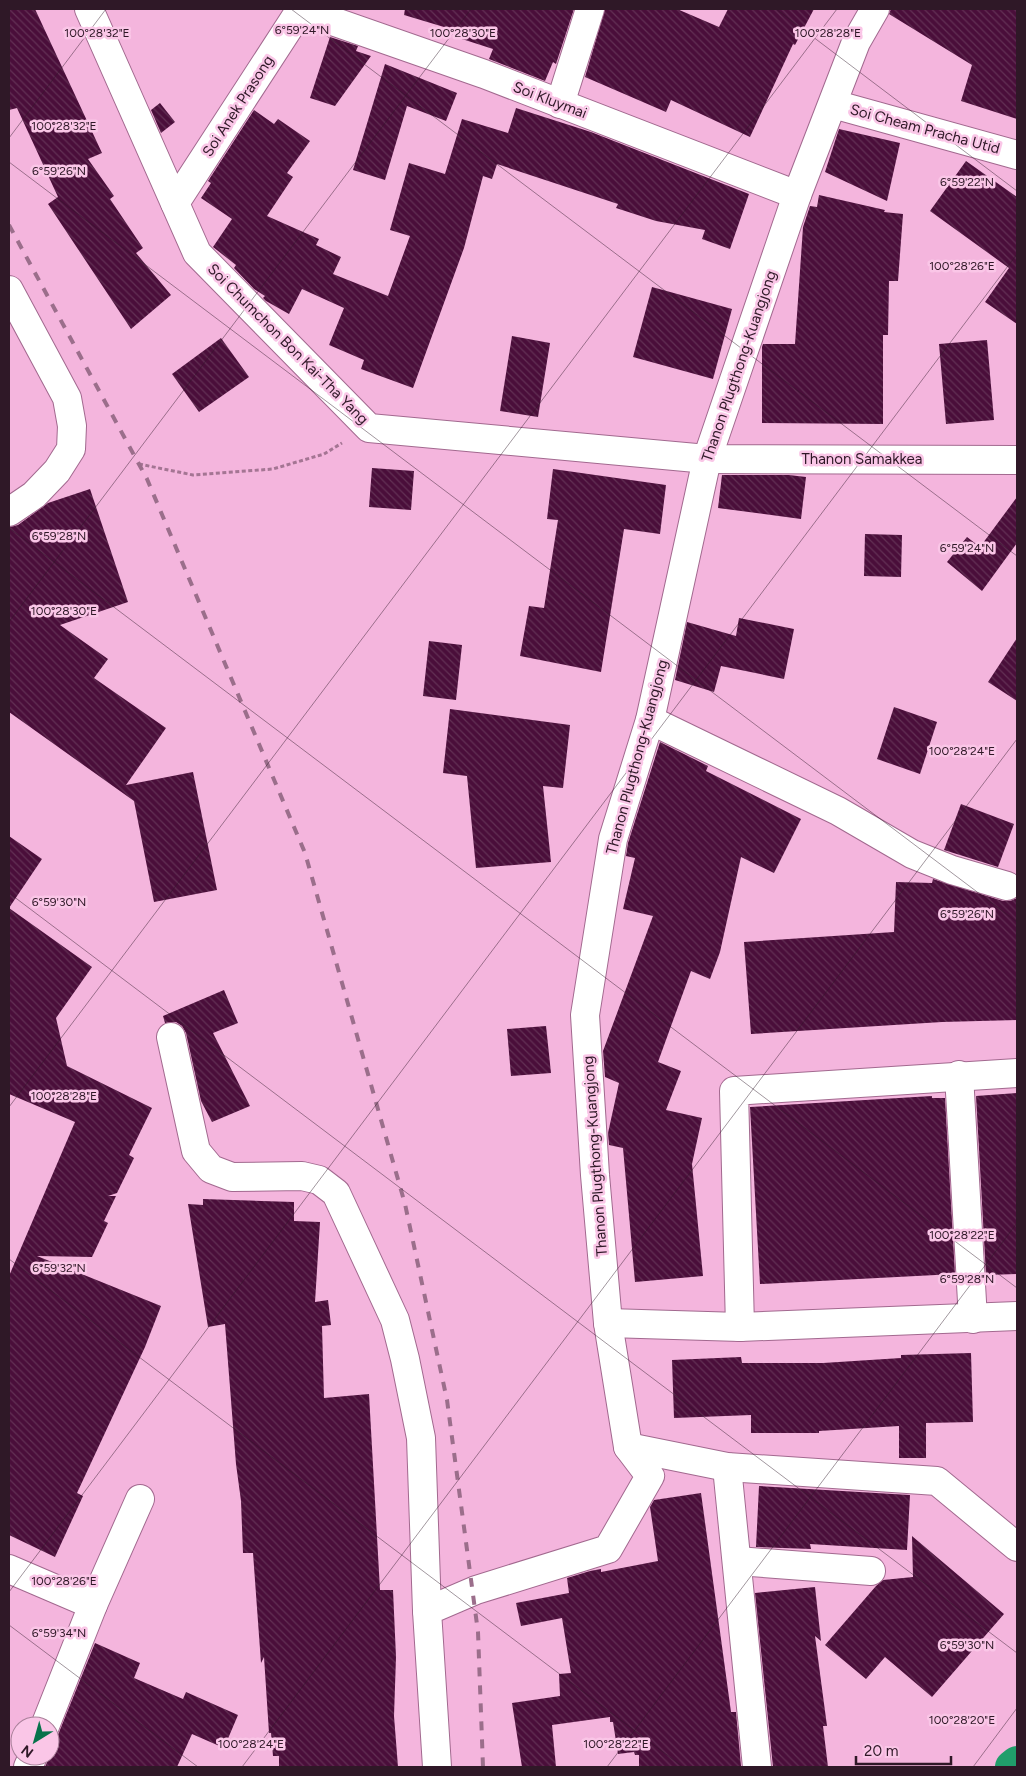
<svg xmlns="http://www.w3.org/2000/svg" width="1026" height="1776" font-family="Figtree,sans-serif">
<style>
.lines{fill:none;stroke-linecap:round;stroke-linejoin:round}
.canal{stroke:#209e6b;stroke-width:34}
.building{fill:url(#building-back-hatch)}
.minor-casing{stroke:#a2698f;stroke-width:30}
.path{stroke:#a47593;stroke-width:3;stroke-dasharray:4 2.5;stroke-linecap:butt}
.minor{stroke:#fff;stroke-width:28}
.rail{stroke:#9b6e8b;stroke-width:4;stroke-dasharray:9 9;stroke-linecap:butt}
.ticks{fill:none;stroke:#2f1827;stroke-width:1;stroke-opacity:0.45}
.labels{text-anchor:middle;stroke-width:5;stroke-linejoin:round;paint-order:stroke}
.street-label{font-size:15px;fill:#2f1827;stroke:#fac6e7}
.ticks-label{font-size:12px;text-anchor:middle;fill:#2f1827;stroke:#fac6e7;stroke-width:5;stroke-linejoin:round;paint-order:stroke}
</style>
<defs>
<pattern id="building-back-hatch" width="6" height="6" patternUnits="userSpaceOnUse" patternTransform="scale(1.25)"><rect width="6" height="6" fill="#4a0e3a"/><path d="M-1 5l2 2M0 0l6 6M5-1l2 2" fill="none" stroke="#623054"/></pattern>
</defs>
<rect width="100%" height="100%" fill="#f4b5dd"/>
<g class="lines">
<polyline class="canal" points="1012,1767 1017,1763"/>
</g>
<g class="building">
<polygon points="9,9 35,9 102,153 88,159 114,196 110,199 143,248 136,253 171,295 131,329 48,204 58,197 17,108 9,110"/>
<polygon points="405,9 574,9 556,64 553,62 545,81 489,59 493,49 462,39 464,33 404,15"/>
<polygon points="605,9 677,9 719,27 728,9 814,9 795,45 793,44 750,137 671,100 666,112 585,77"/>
<polygon points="891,9 1017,9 1017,119 961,101 972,65 889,14"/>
<polygon points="330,37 358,46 356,51 371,56 335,106 310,98"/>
<polygon points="385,64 457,93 446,121 407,106 385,180 353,170"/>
<polygon points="160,103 175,122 161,133 151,110"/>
<polygon points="516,108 591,132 749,194 730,249 702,239 705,230 656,221 616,208 618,204 497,164 492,179 483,176 464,248 413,388 361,369 364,360 329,345 344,308 302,289 289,314 266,301 263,298 265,296 254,289 234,268 236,265 213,247 232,219 201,198 211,183 208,181 254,110 274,124 278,119 310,141 287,173 293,177 267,216 319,239 316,245 341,257 333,274 388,296 410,236 390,230 409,163 445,174 462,119 508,133"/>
<polygon points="839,129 900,143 887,201 825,172"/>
<polygon points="966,161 1017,197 1017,324 985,302 1009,268 930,211"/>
<polygon points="819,195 885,210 884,212 903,214 898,281 889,281 888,335 883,335 883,424 762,423 762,347 763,344 795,344 803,227 810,206 817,207"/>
<polygon points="652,287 732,309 713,379 633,357"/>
<polygon points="512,336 550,343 538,417 500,411"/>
<polygon points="221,338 249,377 199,412 172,374"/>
<polygon points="987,340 994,420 946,424 939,344"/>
<polygon points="372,468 414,471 411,510 369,507"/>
<polygon points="553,469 666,485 660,534 624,529 601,672 520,656 529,606 544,608 558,520 547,519"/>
<polygon points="722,475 789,475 806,477 801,519 718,508"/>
<polygon points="90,489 128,602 60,625 108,659 94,678 166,728 126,785 193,772 217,890 154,902 134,801 9,712 9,527 18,525 48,503"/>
<polygon points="1017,497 1017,543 982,591 947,562 967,537 980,547"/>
<polygon points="865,534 902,535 901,577 864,576"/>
<polygon points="739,618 794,629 784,679 721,666 714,692 675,680 687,622 736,636"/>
<polygon points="1017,638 1017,701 988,682"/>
<polygon points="429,641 462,645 456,700 423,696"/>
<polygon points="894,707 937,722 920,774 877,759"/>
<polygon points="450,709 570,725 563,788 543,786 551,862 476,868 467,776 443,773"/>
<polygon points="660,742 708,766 706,771 801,819 774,873 741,857 720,952 710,979 691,971 658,1062 681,1071 666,1110 702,1118 692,1164 703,1276 635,1282 623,1148 609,1145 608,1133 619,1083 605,1077 603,1051 653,916 623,909 635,858 626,856 628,843"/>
<polygon points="961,804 1014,824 998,867 944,850"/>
<polygon points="9,836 42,859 9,908 92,967 56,1018 67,1066 152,1108 129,1155 134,1158 117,1193 108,1196 116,1196 104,1221 108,1223 92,1257 37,1256 161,1306 145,1347 77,1493 83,1496 55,1557 9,1535 9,1276 75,1122 9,1094"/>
<polygon points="933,879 1003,901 1010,901 1017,898 1017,1020 942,1022 751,1034 744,942 894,932 896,882 932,883"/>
<polygon points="224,990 238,1023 213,1033 250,1106 212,1122 201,1101 186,1033 182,1026 176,1022 165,1023 163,1016"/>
<polygon points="546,1026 551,1073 511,1076 507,1029"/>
<polygon points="1017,1093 1017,1274 986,1275 976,1096"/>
<polygon points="932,1096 932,1098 945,1098 955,1274 760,1284 750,1107"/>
<polygon points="203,1199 294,1202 294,1221 320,1222 315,1302 328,1300 331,1325 322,1326 324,1398 369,1394 380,1590 393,1590 396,1657 394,1716 398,1767 279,1767 279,1756 273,1756 271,1733 269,1733 264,1657 261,1663 253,1553 243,1553 241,1501 236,1464 225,1324 208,1327 188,1204 203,1205"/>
<polygon points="971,1353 973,1422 926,1423 926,1458 899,1458 899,1426 819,1431 819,1433 751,1433 751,1415 674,1418 672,1360 741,1357 742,1363 823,1363 901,1358 901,1355"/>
<polygon points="759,1486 910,1495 907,1550 810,1544 811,1549 756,1547"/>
<polygon points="701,1493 731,1712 736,1712 741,1766 639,1767 639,1755 635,1755 634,1752 618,1754 613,1722 610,1722 610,1717 552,1725 556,1767 522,1767 512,1703 560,1696 559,1674 571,1673 562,1618 521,1626 516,1603 569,1593 567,1578 590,1571 601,1569 601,1572 658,1561 650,1507 654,1500"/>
<polygon points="912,1536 1004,1614 932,1697 885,1657 866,1679 825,1645 876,1586 883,1580 913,1577"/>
<polygon points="815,1587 821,1641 815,1636 827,1726 823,1726 828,1767 773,1767 755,1593"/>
<polygon points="95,1643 140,1663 134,1678 183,1699 186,1692 238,1715 224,1748 192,1734 177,1767 45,1767"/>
</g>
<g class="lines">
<defs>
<g id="minor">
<polyline points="89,9 197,253 369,428 707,459 1017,460"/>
<polyline points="301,10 484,74 797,195"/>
<polyline points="560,104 590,9"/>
<polyline points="833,104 1017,155"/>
<polyline points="175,203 301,9"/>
<polyline points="9,290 67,398 72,426 71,449 57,471 34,495 9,512"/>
<polyline points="650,720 838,811 912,854 952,870 1007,886"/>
<polyline points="171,1037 196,1151 211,1169 232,1177 302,1176 319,1180 336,1193 395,1320 405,1359 421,1438 427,1611"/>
<polyline points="959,1075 973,1319"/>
<polyline points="608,1323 740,1327 1017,1316"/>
<polyline points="740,1327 734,1091 1017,1073"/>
<polyline points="628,1447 727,1467 937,1481 1017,1547"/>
<polyline points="727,1467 757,1767"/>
<polyline points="737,1561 871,1571"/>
<polyline points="9,1569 93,1605"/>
<polyline points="45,1726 93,1605 140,1499"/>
<polyline points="28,1767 33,1756"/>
<polyline points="437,1767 427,1611 476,1590 608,1549 650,1476 628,1447 608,1323 595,1175 585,1015 613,839 650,720 707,459 797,195 856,42 875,9"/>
</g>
</defs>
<use href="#minor" class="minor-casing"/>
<polyline class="path" points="139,464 193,475 273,469 324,454 342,443"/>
<use href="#minor" class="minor"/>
<polyline class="rail" points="9,225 147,479 305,853 405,1204 447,1400 478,1632 483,1767"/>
</g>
<path class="ticks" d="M 291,9 L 1017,556M 776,9 L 1017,191M 9,138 L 106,9M 9,162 L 1017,922M 9,528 L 1017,1288M 9,622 L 471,9M 9,893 L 1017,1653M 9,1107 L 837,9M 9,1259 L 683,1767M 9,1592 L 1017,254M 9,1625 L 198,1767M 242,1767 L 1017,739M 607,1767 L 1017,1223M 973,1767 L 1017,1708"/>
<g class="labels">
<g class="street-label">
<text transform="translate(550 100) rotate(21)" y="5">Soi Kluymai</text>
<text transform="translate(238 106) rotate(-57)" y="5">Soi Anek Prasong</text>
<text transform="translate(925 129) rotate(15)" y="5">Soi Cheam Pracha Utid</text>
<text transform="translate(288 344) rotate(45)" y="5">Soi Chumchon Bon Kai-Tha Yang</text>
<text transform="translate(739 366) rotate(-71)" y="5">Thanon Plugthong-Kuangjong</text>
<text x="862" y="464">Thanon Samakkea</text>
<text transform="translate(637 757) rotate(-75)" y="5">Thanon Plugthong-Kuangjong</text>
<text transform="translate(595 1156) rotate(-94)" y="5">Thanon Plugthong-Kuangjong</text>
</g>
</g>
<g class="ticks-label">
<text x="302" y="34">6°59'24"N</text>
<text x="97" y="37">100°28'32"E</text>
<text x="463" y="37">100°28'30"E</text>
<text x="828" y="37">100°28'28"E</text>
<text x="64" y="130">100°28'32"E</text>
<text x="59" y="175">6°59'26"N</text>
<text x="967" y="186">6°59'22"N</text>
<text x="962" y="270">100°28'26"E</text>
<text x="59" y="540">6°59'28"N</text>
<text x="967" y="552">6°59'24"N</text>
<text x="64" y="615">100°28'30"E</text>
<text x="962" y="755">100°28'24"E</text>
<text x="59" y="906">6°59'30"N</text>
<text x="967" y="918">6°59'26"N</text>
<text x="64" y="1100">100°28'28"E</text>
<text x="962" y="1239">100°28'22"E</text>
<text x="59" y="1272">6°59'32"N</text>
<text x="967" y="1283">6°59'28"N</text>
<text x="64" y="1585">100°28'26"E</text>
<text x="59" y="1637">6°59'34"N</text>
<text x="967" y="1649">6°59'30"N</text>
<text x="962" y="1724">100°28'20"E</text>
<text x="251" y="1748">100°28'24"E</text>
<text x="616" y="1748">100°28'22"E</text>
</g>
<rect width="1026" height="1776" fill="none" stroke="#2f1827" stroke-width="20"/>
<g transform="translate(35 1741) rotate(217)"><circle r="24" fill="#fac6e7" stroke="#a9809a"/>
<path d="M0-4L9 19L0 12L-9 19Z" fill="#06724b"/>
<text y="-8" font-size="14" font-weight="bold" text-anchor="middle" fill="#2f1827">N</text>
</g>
<path d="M856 1756v8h95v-8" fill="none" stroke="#2f1827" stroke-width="2.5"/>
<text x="864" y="1756" font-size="15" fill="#2f1827" stroke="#fac6e7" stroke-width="4" paint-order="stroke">20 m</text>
</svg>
